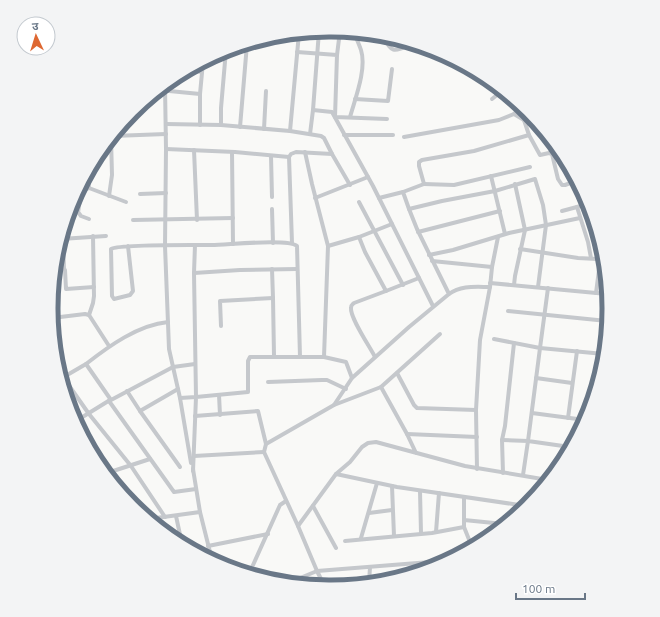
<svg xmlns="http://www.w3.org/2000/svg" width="660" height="617" font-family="Ubuntu,'Noto Sans Devanagari',sans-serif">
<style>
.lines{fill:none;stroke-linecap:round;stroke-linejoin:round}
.street{stroke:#c5c8cc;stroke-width:4}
.rim{fill:none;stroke:#697787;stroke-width:5}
</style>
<rect width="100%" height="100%" fill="#f9f9f7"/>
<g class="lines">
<g class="street">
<path d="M 383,35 C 391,54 394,52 411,44"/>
<polyline points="297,52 337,55 335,117 387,119"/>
<polyline points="337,55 340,31"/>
<polyline points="188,70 202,72"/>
<polyline points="165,86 166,149 165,246 169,349 180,398 191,463"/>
<polyline points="159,90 200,94"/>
<polyline points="355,99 388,101 392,69"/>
<polyline points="492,99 502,91"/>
<polyline points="521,107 514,114 524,120"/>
<polyline points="313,110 319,31"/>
<path d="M 350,117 C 355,99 367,69 361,50 C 359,44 356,38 354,32"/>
<polyline points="166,124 221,125 290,131 321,136 324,138 332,154 350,185"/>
<polyline points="200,125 200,94 203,62"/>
<polyline points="221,125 221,108 226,50"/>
<polyline points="240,127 247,44"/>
<polyline points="264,129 266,91"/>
<polyline points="290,131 299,33"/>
<polyline points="310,134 313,110 332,112 373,186 433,306"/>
<polyline points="344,135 393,135"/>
<polyline points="529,135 540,155 549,153 552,154 558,179 562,185 565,185 576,181"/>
<polyline points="113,136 166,134"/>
<polyline points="404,137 499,120 514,114"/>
<polyline points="166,149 235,152 289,157"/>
<polyline points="194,150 197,220"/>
<polyline points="232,152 233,244"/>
<polyline points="305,152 312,184 328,246 324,357"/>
<polyline points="271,156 272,197"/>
<polyline points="88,174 89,188 126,202"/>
<polyline points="491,176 505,234"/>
<polyline points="424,184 454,185 530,167"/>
<path d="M 89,188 C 79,190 80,204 78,212 L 81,216 L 89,219"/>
<polyline points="140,194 166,193"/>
<polyline points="109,196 112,175 111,138"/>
<polyline points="315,198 368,177"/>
<polyline points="379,198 403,192"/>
<polyline points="359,202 403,285"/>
<polyline points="577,207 588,242 591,258"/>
<polyline points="272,209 273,243"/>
<polyline points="409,209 403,192 424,184 419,166 419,162 422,160 474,151 529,135 524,120 533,118"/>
<polyline points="562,211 588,204"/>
<polyline points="133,220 233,218"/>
<polyline points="418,232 500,211"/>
<polyline points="359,237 365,252 386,291"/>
<polyline points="61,239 106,236"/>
<polyline points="63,239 64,269"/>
<polyline points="292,243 289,157 291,154 296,152 332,154"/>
<polyline points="195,245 194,273 240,270 297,269"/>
<path d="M 128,246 L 133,291 L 130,295 L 114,299 L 112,296 L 111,249 C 117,244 198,245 212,245 C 227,245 288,238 297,246 L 300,357 L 250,357 L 248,361 L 248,392 L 196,397 L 193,471"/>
<polyline points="328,246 359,237 392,224"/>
<polyline points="520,249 578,258 597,259 600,262 596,293"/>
<polyline points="429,255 453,250 509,233 580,218"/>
<polyline points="432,261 492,267"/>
<polyline points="56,267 62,268 65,270 66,289 94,287"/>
<polyline points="272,269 273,298 274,356"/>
<polyline points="490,283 607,294"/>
<polyline points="514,285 515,276 525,230 515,184"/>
<polyline points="548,288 540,348 604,354"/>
<path d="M 449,294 C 461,285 476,287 490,287"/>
<polyline points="508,311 607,321"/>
<polyline points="89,315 93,303 94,296 93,236"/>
<polyline points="52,318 85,314 89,315 109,346"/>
<polyline points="221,326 220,301 273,298"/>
<polyline points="494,339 540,348 528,441 570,447"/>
<polyline points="300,357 324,357 346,362 352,378"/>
<path d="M 375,357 C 370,347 350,318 351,308 C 351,305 352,305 354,303 L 386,291 L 419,278"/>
<polyline points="57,361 66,375"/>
<path d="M 86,364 C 109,346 138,325 168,322"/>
<polyline points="397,373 414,405 417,408 476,410"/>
<polyline points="63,377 89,414 131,466 165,517"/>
<polyline points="62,378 86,364 111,400 173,367 195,364"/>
<polyline points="536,378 572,383"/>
<polyline points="268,382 322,380 327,380 346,389"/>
<polyline points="381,387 440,334"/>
<polyline points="127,391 140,411 180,467"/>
<polyline points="219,395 220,415"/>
<polyline points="180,398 196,397 194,273"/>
<polyline points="109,401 174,492 196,489"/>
<polyline points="334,405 352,378 409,327 449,294 417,229 409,209 442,201 495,191 535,179 543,205 546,225 538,287"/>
<polyline points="140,411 178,389"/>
<polyline points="532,413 585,420"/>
<polyline points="195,416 258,411 266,444"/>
<polyline points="568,418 577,351"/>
<polyline points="76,421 110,400"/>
<polyline points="407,434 477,437"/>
<polyline points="502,440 528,441 523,475"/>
<polyline points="416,453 407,434 381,387 334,405 266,444 264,452 298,526 336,474 350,462 362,447 368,443 376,442 465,466 548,480"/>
<polyline points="194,456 264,452"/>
<polyline points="558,468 563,446"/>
<polyline points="193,469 200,512 212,560"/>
<polyline points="477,469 476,410 480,340 490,287 492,267 498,237"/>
<polyline points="106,473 111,478"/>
<polyline points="107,473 150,459"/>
<polyline points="503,473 502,440 505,426 514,343"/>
<polyline points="336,474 397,487 526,506"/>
<polyline points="392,486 394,536"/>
<polyline points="420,491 421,533"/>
<polyline points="464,497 464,520 504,524"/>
<polyline points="313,506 336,548"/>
<polyline points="369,513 392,510"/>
<polyline points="176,516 182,544"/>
<polyline points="159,518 162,529"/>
<polyline points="149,519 200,512"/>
<polyline points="464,520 464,527 472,547"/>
<polyline points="298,526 317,571 325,587"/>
<polyline points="436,532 439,493"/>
<polyline points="361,538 377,483"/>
<polyline points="345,541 432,533 464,527"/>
<polyline points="208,546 268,534"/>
<polyline points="249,574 280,505 286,501"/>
<polyline points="288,583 317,571 430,562 455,556"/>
<polyline points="369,583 370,567"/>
</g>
</g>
<path d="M0 0H660V617H0ZM329 37H331A271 271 0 0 1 602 308V309A271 271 0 0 1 331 580H329A271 271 0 0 1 58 309V308A271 271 0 0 1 329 37Z" fill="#f3f4f5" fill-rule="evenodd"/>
<path class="rim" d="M329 37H331A271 271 0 0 1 602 308V309A271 271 0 0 1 331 580H329A271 271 0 0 1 58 309V308A271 271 0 0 1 329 37Z"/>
<g transform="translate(36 36) rotate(356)"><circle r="19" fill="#ffffff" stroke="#c3c9cf"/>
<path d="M0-3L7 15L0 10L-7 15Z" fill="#de6832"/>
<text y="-6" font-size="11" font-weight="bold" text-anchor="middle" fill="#697787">उ</text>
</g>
<path d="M516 593v6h69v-6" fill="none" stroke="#697787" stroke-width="2"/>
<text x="522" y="593" font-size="12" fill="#697787" stroke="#ffffff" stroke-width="3" paint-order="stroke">100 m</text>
</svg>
